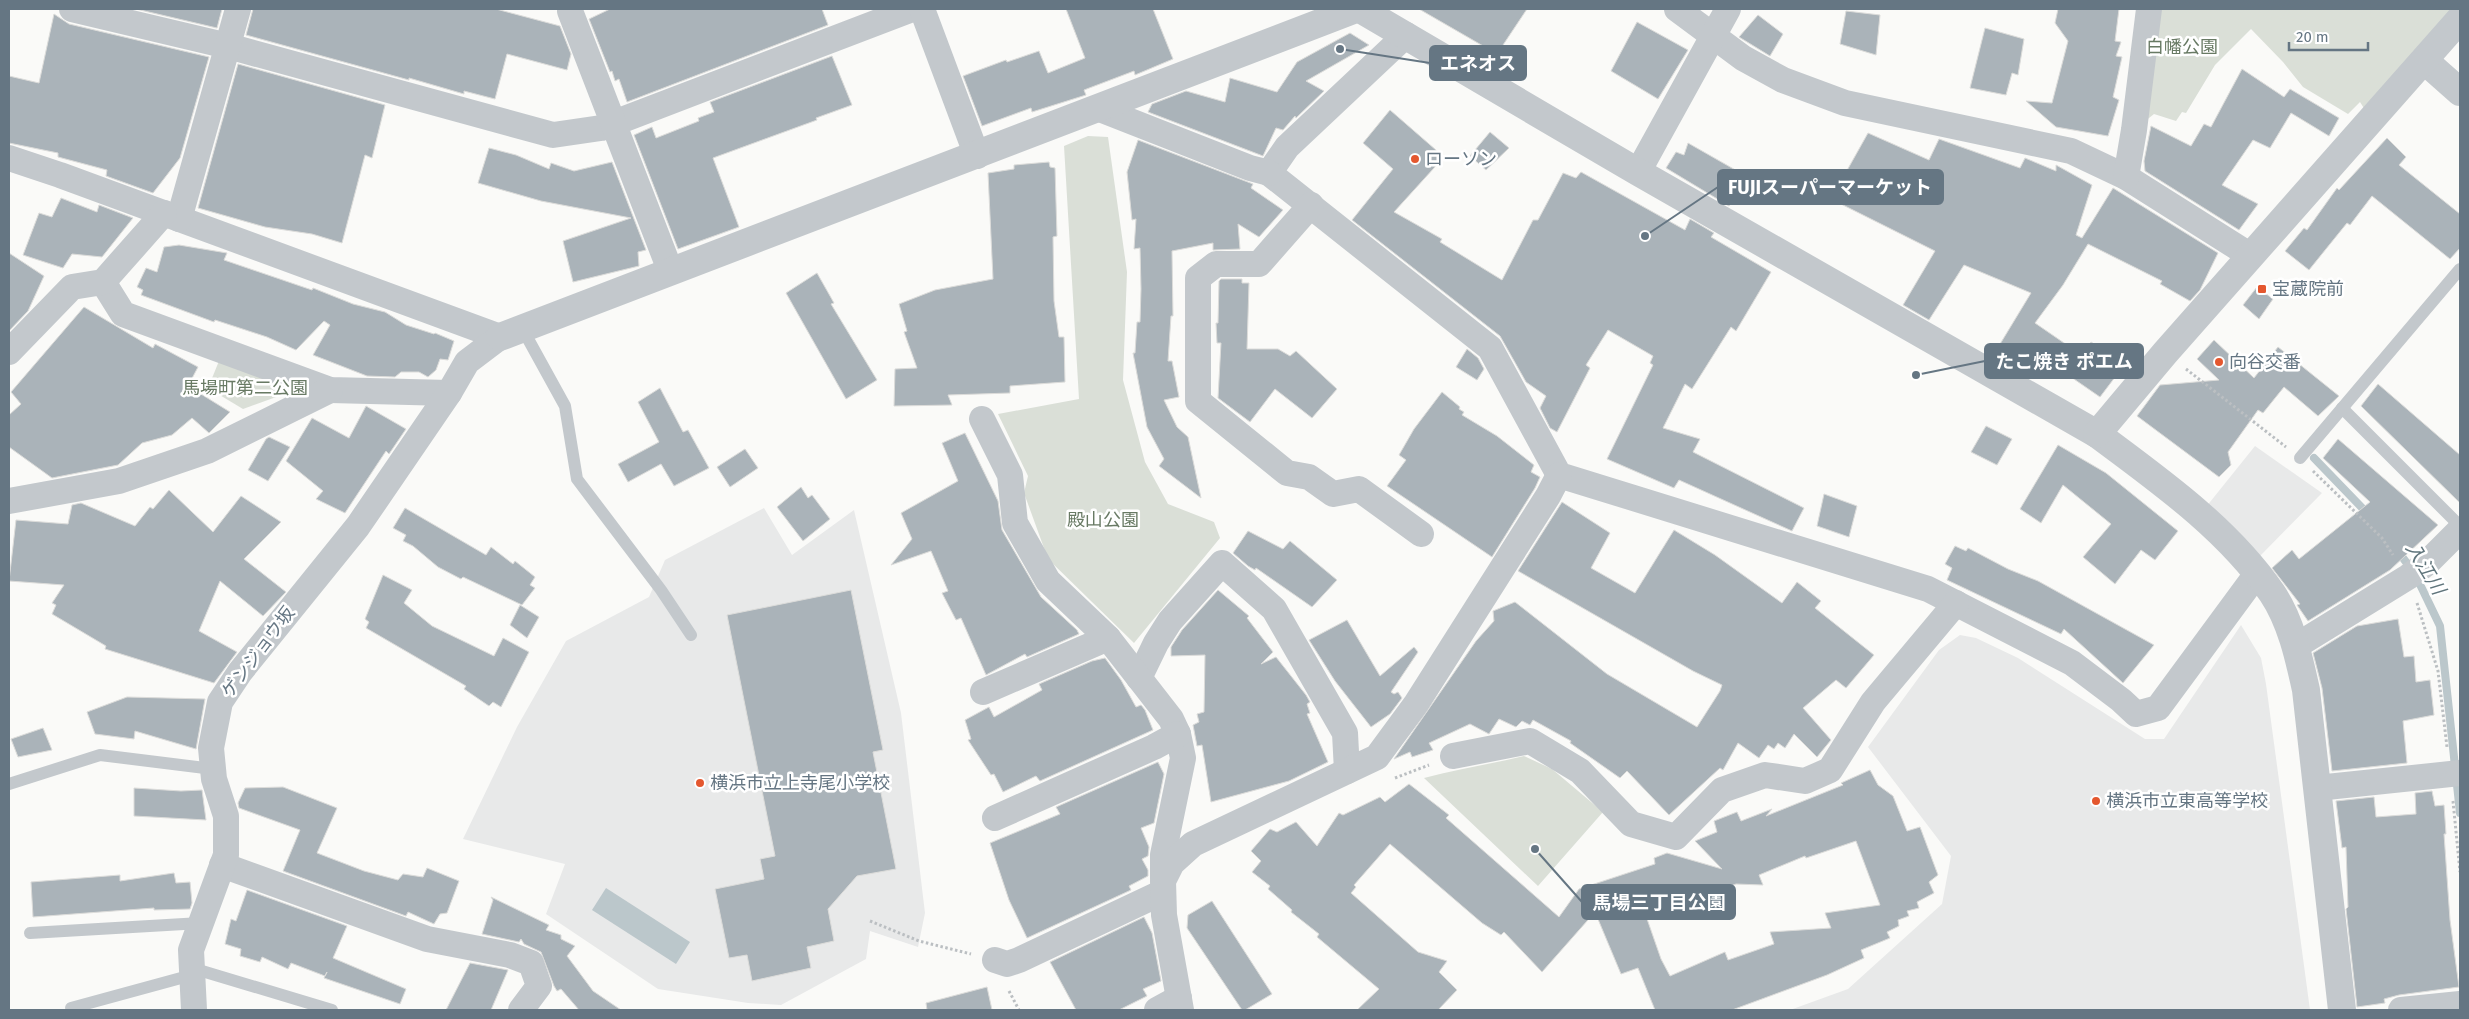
<svg xmlns="http://www.w3.org/2000/svg" width="2469" height="1019" font-family="'Fira Sans','Noto Sans JP',sans-serif">
<style>
.built{fill:#e8e9e9}
.green{fill:#dadfd7}
.water{fill:#bbc7cb}
.lines{fill:none;stroke-linecap:round;stroke-linejoin:round}
.stream{stroke:#bbc7cb;stroke-width:8}
.building{fill:#aab3b9;stroke:#dcdcda;fill-rule:evenodd}
.path{stroke:#bbbfc2;stroke-width:3;stroke-dasharray:2.5 2.5;stroke-linecap:butt}
.service{stroke:#c3c8cc;stroke-width:12}
.minor{stroke:#c3c8cc;stroke-width:26}
.tertiary{stroke:#c3c8cc;stroke-width:28}
.poi-dot{fill:#e4572e;stroke:#fff;stroke-width:2}
.labels{text-anchor:middle;stroke-width:5;stroke-linejoin:round;paint-order:stroke}
.park-label{font-size:18px;fill:#687a64;stroke:#fff}
.poi-label{font-size:18px;fill:#657683;stroke:#fff;text-anchor:start}
.street-label{font-size:18px;fill:#657683;stroke:#fff}
.water-label{font-size:19px;font-style:italic;fill:#60757c;stroke:#fff}
.leader{fill:none;stroke:#657683;stroke-width:2}
.callout-dot{fill:#657683;stroke:#fff;stroke-width:2}
.callout{fill:#657683;stroke:#657683;stroke-width:2}
.callout-label{font-size:19px;text-anchor:middle;font-weight:bold;fill:#fff}
</style>
<rect width="100%" height="100%" fill="#fafaf8"/>
<g class="built">
<polygon points="2255,446 2322,493 2260,556 2206,507"/>
<polygon points="764,508 792,555 854,510 901,713 925,913 918,947 870,931 866,959 781,1005 748,1003 658,989 546,914 565,864 463,839 517,727 566,641 649,597 665,560"/>
<polygon points="2241,625 2261,658 2266,684 2310,1010 1790,1010 1848,989 1942,904 1951,856 1868,747 1939,650 1960,635 1976,638 2018,658 2145,739 2164,739"/>
</g>
<g class="green">
<polygon points="2149,9 2460,9 2372,121 2360,102 2348,114 2303,87 2283,62 2251,29 2215,65 2186,113 2182,112 2176,121 2154,114 2134,130"/>
<polygon points="1088,136 1108,137 1127,272 1123,380 1145,462 1168,504 1214,522 1220,538 1134,643 1048,559 1024,493 1028,476 998,414 1079,399 1064,146"/>
<polygon points="219,361 291,383 290,392 243,409 208,388"/>
<path d="M 1524,756 L 1552,769 L 1603,812 L 1538,886 L 1424,778 C 1457,769 1491,764 1524,756 Z"/>
</g>
<polygon class="water" points="606,888 690,942 676,964 592,910"/>
<g class="lines">
<g class="stream">
<polyline points="2314,458 2368,514"/>
<polyline points="2397,550 2415,574 2440,626 2460,813"/>
</g>
</g>
<g class="building">
<polygon points="136,9 222,9 217,28"/>
<polygon points="253,9 496,9 560,26 571,54 567,70 507,54 495,99 464,91 464,94 409,78 409,80 246,35"/>
<polygon points="610,9 822,9 828,25 627,102 619,79 615,81 612,71 610,72 589,19"/>
<polygon points="1066,9 1153,9 1173,59 1135,75 1134,71 1084,90 1086,95 1032,112 1031,108 982,126 963,76 1006,60 1007,62 1039,51 1048,73 1085,58"/>
<polygon points="1419,9 1527,9 1497,54"/>
<polygon points="2058,9 2119,9 2115,41 2121,42 2116,56 2122,57 2113,97 2119,100 2108,136 2056,127 2026,101 2052,103 2068,41 2055,23"/>
<polygon points="1846,11 1880,15 1876,55 1840,44"/>
<polygon points="54,14 69,24 209,57 180,158 153,193 106,176 107,170 58,157 58,153 9,143 9,76 39,83"/>
<polygon points="1758,15 1783,34 1770,56 1739,37"/>
<polygon points="1637,22 1688,50 1658,99 1611,71"/>
<polygon points="1985,28 2024,39 2018,75 2012,73 2006,95 1970,88"/>
<polygon points="1350,33 1369,45 1306,81 1324,91 1296,118 1295,116 1283,130 1276,128 1263,156 1148,112 1152,104 1186,91 1225,102 1230,78 1277,92 1297,62"/>
<polygon points="832,56 852,105 816,118 817,120 713,158 739,227 678,249 634,135 652,127 656,138 699,121 698,118 714,112 710,102"/>
<polygon points="238,64 385,105 372,158 365,155 342,243 312,234 265,227 198,208"/>
<polygon points="2242,69 2284,97 2290,89 2339,118 2329,136 2291,113 2270,148 2253,140 2222,185 2258,204 2239,230 2145,171 2144,161 2151,126 2191,146 2204,124 2211,127"/>
<polygon points="1390,110 1444,157 1394,212 1442,239 1440,242 1502,280 1533,220 1538,220 1563,173 1576,178 1581,172 1685,230 1690,219 1714,233 1711,237 1771,272 1736,331 1731,327 1692,389 1685,384 1663,428 1700,439 1693,452 1804,508 1792,531 1679,480 1674,488 1607,459 1653,365 1650,363 1653,356 1608,330 1586,365 1590,368 1557,432 1550,428 1540,408 1546,396 1526,382 1500,336 1352,220 1393,169 1363,143"/>
<polygon points="1490,132 1509,148 1486,170 1470,156"/>
<polygon points="1868,133 1929,160 1939,139 2020,168 2025,158 2056,171 2056,165 2092,185 2076,235 2082,238 2113,188 2218,253 2200,290 2190,301 2160,284 2162,281 2088,244 2063,285 2035,323 2083,356 2091,342 2125,364 2100,397 2042,357 2032,375 1994,354 2031,293 1964,265 1929,320 1903,305 1935,251 1831,199"/>
<polygon points="2387,138 2406,157 2399,165 2460,214 2460,248 2450,259 2372,196 2350,225 2347,223 2309,270 2285,251 2304,228 2307,230 2337,188 2339,190"/>
<polygon points="1138,140 1253,184 1251,188 1283,210 1259,237 1238,224 1240,249 1213,250 1213,243 1172,251 1173,316 1171,316 1168,361 1172,361 1179,397 1164,400 1177,427 1188,437 1201,498 1159,466 1164,459 1147,427 1133,353 1135,353 1137,322 1140,322 1141,289 1140,248 1134,249 1136,219 1132,220 1127,172"/>
<polygon points="1688,143 1746,176 1729,206 1666,168 1676,152 1684,155"/>
<polygon points="489,148 516,155 549,169 551,163 574,171 612,162 646,250 638,252 639,266 573,282 563,241 631,218 541,201 478,183"/>
<polygon points="1049,162 1050,167 1055,168 1057,236 1053,237 1054,301 1059,337 1064,337 1065,382 1010,386 1010,393 948,395 952,405 894,406 895,369 917,368 904,332 907,331 899,304 935,290 993,279 988,173 1014,169 1014,165"/>
<polygon points="61,198 97,212 99,205 133,218 102,257 72,254 63,268 23,255 39,213 52,217"/>
<polygon points="179,245 227,253 224,260 312,290 313,288 353,304 385,312 406,325 434,334 435,333 454,341 448,360 440,359 436,370 428,377 419,372 401,372 395,377 367,376 313,355 330,325 324,321 296,350 267,337 215,320 214,322 141,295 143,290 137,287 146,268 157,272 164,247"/>
<polygon points="9,253 44,276 28,311 9,331"/>
<polygon points="817,273 834,303 831,304 877,380 846,399 786,293"/>
<polygon points="1221,279 1242,279 1242,283 1249,283 1247,349 1278,349 1290,356 1296,351 1337,389 1312,418 1275,389 1250,422 1218,398 1221,343 1217,343 1216,323 1218,323 1219,281"/>
<polygon points="2257,287 2273,299 2259,319 2243,305"/>
<polygon points="84,307 153,348 155,344 198,367 188,386 230,412 209,433 192,418 172,435 142,443 118,465 52,478 9,447 9,415 21,404 11,392"/>
<polygon points="2214,340 2254,378 2278,347 2339,396 2318,416 2284,387 2263,413 2258,410 2228,452 2231,465 2219,477 2137,416 2160,385 2219,380 2197,359"/>
<polygon points="1467,349 1478,358 1484,369 1477,380 1456,367"/>
<polygon points="2378,384 2460,455 2460,503 2361,406"/>
<polygon points="660,388 683,432 688,430 709,468 674,486 661,464 628,482 618,464 659,442 638,402"/>
<polygon points="1442,392 1460,407 1459,409 1464,412 1462,415 1497,436 1534,465 1531,472 1540,477 1535,488 1492,557 1387,486 1406,460 1399,455 1414,429"/>
<polygon points="366,406 406,429 389,454 386,451 345,513 316,499 323,491 286,461 312,418 349,438"/>
<polygon points="1986,426 2012,439 1997,465 1971,452"/>
<polygon points="965,433 998,501 1002,530 1041,597 1077,630 1079,634 1027,657 1025,654 986,675 961,618 956,620 942,593 948,591 931,551 891,565 912,539 901,513 958,481 942,443"/>
<polygon points="269,437 290,447 268,481 248,470 266,439"/>
<polygon points="2338,439 2438,525 2390,570 2308,621 2297,605 2300,604 2272,568 2292,550 2299,559 2370,502 2323,458"/>
<polygon points="2058,445 2106,473 2178,531 2155,560 2141,550 2115,584 2083,557 2111,524 2063,485 2041,523 2020,509"/>
<polygon points="745,449 758,468 730,487 717,467"/>
<polygon points="801,487 808,498 812,495 830,519 803,541 777,507"/>
<polygon points="169,490 213,532 241,496 281,522 244,559 286,592 263,616 220,581 199,631 237,652 214,683 105,649 106,646 52,614 56,605 52,603 64,585 9,581 16,520 68,524 72,505 81,503 135,526 150,507 153,509"/>
<polygon points="1824,494 1857,506 1849,537 1817,526"/>
<polygon points="1562,502 1610,533 1591,568 1635,593 1674,530 1715,555 1782,603 1797,582 1821,601 1815,608 1874,655 1846,688 1836,680 1803,708 1831,740 1817,757 1794,734 1785,748 1778,743 1774,749 1768,745 1759,758 1738,743 1723,770 1720,768 1669,815 1627,771 1620,778 1570,743 1571,741 1533,720 1530,725 1522,721 1516,727 1499,719 1489,734 1470,724 1429,743 1433,750 1412,757 1410,752 1394,759 1476,641 1494,621 1493,611 1515,602 1607,674 1697,727 1720,691 1722,685 1693,671 1518,571"/>
<polygon points="405,508 486,555 491,547 513,564 515,561 535,577 530,585 535,588 522,605 463,577 461,579 438,567 413,546 403,541 406,535 393,528"/>
<polygon points="1248,531 1283,549 1290,541 1337,580 1312,607 1256,568 1255,570 1248,566 1233,553"/>
<polygon points="1955,546 1966,551 1968,548 2008,569 2038,581 2154,645 2123,683 2064,629 2061,634 1947,580 1952,568 1945,564"/>
<polygon points="383,575 412,590 404,603 432,626 494,656 503,638 529,652 501,707 493,702 489,706 464,689 466,686 366,628 369,622 365,619"/>
<polygon points="851,590 883,750 873,752 896,869 857,876 828,909 834,941 807,947 811,968 752,981 747,955 729,958 715,889 764,879 760,859 775,856 727,615"/>
<polygon points="1218,590 1249,616 1247,618 1273,652 1261,664 1276,657 1306,695 1310,702 1307,704 1310,713 1307,714 1328,762 1289,781 1211,802 1202,745 1197,746 1193,725 1199,722 1197,714 1204,712 1205,655 1171,656 1171,647 1182,630"/>
<polygon points="520,605 539,617 527,638 510,625"/>
<polygon points="2398,619 2404,657 2414,656 2416,682 2430,680 2434,715 2403,721 2407,763 2332,771 2322,688 2313,653 2357,626"/>
<polygon points="1347,620 1380,676 1414,647 1418,652 1391,692 1394,694 1398,692 1402,698 1390,714 1371,727 1335,681 1309,640"/>
<polygon points="1105,658 1121,680 1136,707 1141,705 1145,710 1153,730 1040,781 1036,776 1003,792 994,774 991,775 968,740 971,739 965,720 989,707 994,717 1042,690 1039,684 1092,661"/>
<polygon points="127,697 205,699 196,749 135,731 134,739 95,734 87,712"/>
<polygon points="43,728 52,750 18,757 11,739"/>
<polygon points="1158,762 1164,774 1154,823 1141,828 1149,847 1148,856 1142,859 1148,870 1148,876 1129,886 1131,890 1027,938 1009,900 990,843 1060,814 1056,807"/>
<path d="M 1870,770 L 1878,785 L 1893,796 L 1907,831 L 1920,827 L 1938,875 L 1929,882 L 1934,893 L 1917,902 L 1919,908 L 1907,911 L 1909,916 L 1898,920 L 1899,926 L 1887,932 L 1890,938 L 1861,950 L 1864,958 L 1827,975 L 1732,1010 L 1655,1010 L 1638,968 L 1621,974 L 1595,912 L 1542,972 L 1504,932 L 1501,935 L 1482,923 L 1390,844 L 1354,885 L 1356,887 L 1351,893 L 1418,952 L 1447,961 L 1439,972 L 1457,990 L 1438,1010 L 1357,1010 L 1379,989 L 1317,937 L 1319,934 L 1291,912 L 1292,910 L 1268,889 L 1270,886 L 1252,872 L 1261,861 L 1251,851 L 1270,829 L 1277,832 L 1296,822 L 1317,846 L 1339,813 L 1343,815 L 1380,797 L 1385,802 L 1409,784 L 1449,815 L 1446,818 L 1559,917 L 1579,889 L 1655,864 L 1654,858 L 1667,853 L 1722,869 L 1695,841 L 1717,832 L 1714,821 L 1737,812 L 1741,821 L 1772,809 L 1766,816 L 1843,785 L 1841,783 ZM 1856,841 L 1880,905 L 1825,913 L 1831,928 L 1770,932 L 1774,944 L 1728,960 L 1725,952 L 1670,976 L 1661,959 L 1646,916 L 1703,899 L 1703,897 L 1736,884 L 1763,885 L 1759,875 L 1805,856 L 1806,858 Z"/>
<polygon points="283,787 337,808 317,853 364,871 398,880 403,874 423,877 427,868 459,881 447,913 440,914 434,924 408,912 406,916 283,871 300,830 239,808 238,803 245,788"/>
<polygon points="134,788 181,791 202,790 206,820 134,816"/>
<polygon points="2432,791 2435,806 2444,805 2446,834 2444,834 2450,920 2459,987 2399,995 2384,999 2385,1003 2357,1007 2346,909 2348,907 2346,847 2342,848 2336,801 2374,797 2376,817 2416,814 2415,793"/>
<polygon points="174,873 176,883 190,882 192,903 190,909 154,910 154,908 33,917 31,882 120,875 120,881"/>
<polygon points="247,890 347,926 333,958 406,989 400,1004 324,978 327,972 325,976 291,963 288,969 262,957 260,962 240,956 241,949 225,944 231,919 236,921"/>
<polygon points="491,897 549,925 546,930 561,935 561,939 575,946 567,956 593,991 621,1010 579,1010 561,989 557,991 554,986 541,952 524,944 521,939 519,942 482,934 493,900"/>
<polygon points="1212,901 1272,994 1245,1010 1242,1010 1187,928 1188,915"/>
<polygon points="1144,917 1152,933 1161,981 1143,989 1147,996 1119,1010 1076,1010 1050,962"/>
<polygon points="470,963 508,970 491,1010 446,1010"/>
<polygon points="987,987 992,1010 927,1010 926,1003"/>
</g>
<g class="lines">
<g class="path">
<polyline points="2186,369 2286,447"/>
<polyline points="2313,471 2382,538 2393,555"/>
<polyline points="2417,603 2438,671 2447,747"/>
<polyline points="1395,778 1429,765"/>
<polyline points="2453,801 2460,872"/>
<polyline points="870,921 919,941 971,954"/>
<polyline points="1009,991 1019,1010"/>
</g>
<g class="service">
<polyline points="522,328 565,406 577,479 661,590 691,635"/>
<polyline points="2342,408 2460,526"/>
<polyline points="2300,458 2460,269"/>
<polyline points="9,784 100,755 213,769"/>
<polyline points="30,933 201,923"/>
<polyline points="192,968 332,1010"/>
<polyline points="71,1008 192,975"/>
</g>
<g class="minor">
<polyline points="72,9 228,46 553,135 601,128 912,9"/>
<polyline points="922,9 977,156"/>
<polyline points="1677,9 1743,58 1783,80 1845,103 2071,151 2126,177 2251,256"/>
<polyline points="570,11 670,270"/>
<polyline points="1406,35 1287,147 1269,173 1490,348 1559,475 1928,589 2072,663 2121,700 2136,714 2158,708 2256,575"/>
<polyline points="1097,108 1250,168 1269,173"/>
<polyline points="9,158 60,175 500,337"/>
<polyline points="1638,172 1728,9"/>
<polyline points="2126,177 2134,130 2149,9"/>
<polyline points="1311,205 1259,264 1216,264 1198,278 1198,401 1287,473 1309,477 1333,494 1359,489 1421,534"/>
<polyline points="179,219 238,9"/>
<polyline points="103,282 123,314 330,390 449,393"/>
<polyline points="9,352 72,287 103,282 164,213"/>
<polyline points="982,419 1010,475 1015,523 1048,581 1108,638"/>
<polyline points="9,501 119,481 207,451 330,390"/>
<polyline points="2296,646 2408,577 2427,563 2460,530"/>
<polyline points="1139,678 1156,643 1170,621 1222,563 1274,609 1345,733 1347,771"/>
<polyline points="983,692 1108,638 1171,719 1178,734 1183,758 1163,855 1163,878"/>
<polyline points="1453,756 1530,741 1580,771 1631,824 1676,837 1722,790 1765,775 1805,781 1830,770 1873,702 1956,603"/>
<polyline points="2317,788 2460,773"/>
<polyline points="995,818 1154,747 1178,734"/>
<polyline points="222,865 427,939 510,955 531,963 539,986 521,1010"/>
<polyline points="995,960 1007,964 1019,960 1163,892"/>
<polyline points="194,1010 191,950 226,855 226,816 214,779 211,748 220,702 240,672 358,526 449,393 467,362 500,337"/>
<polyline points="1157,1010 1179,998"/>
<polyline points="1181,1010 1164,915 1163,881 1172,863 1193,844 1377,757 1416,704 1548,496 1559,475"/>
<polyline points="2401,1010 2460,1004"/>
</g>
<g class="tertiary">
<path d="M 1360,9 L 1638,172 L 2097,434 C 2160,481 2227,528 2272,593 C 2291,621 2299,658 2306,690 L 2342,1010"/>
<polyline points="2425,61 2460,92"/>
<polyline points="500,337 1356,9"/>
<polyline points="2097,434 2165,353 2460,19"/>
</g>
</g>
<g class="poi-dot">
<circle cx="1415" cy="159" r="5"/>
<rect x="2257" y="284" width="10" height="10" rx="2.5"/>
<circle cx="2219" cy="362" r="5"/>
<circle cx="700" cy="783" r="5"/>
<circle cx="2096" cy="801" r="5"/>
</g>
<g class="labels">
<g class="park-label">
<text x="2182" y="53">白幡公園</text>
<text x="245" y="394">馬場町第二公園</text>
<text x="1103" y="526">殿山公園</text>
</g>
<g class="poi-label">
<text x="1425" y="165">ローソン</text>
<text x="2272" y="295">宝蔵院前</text>
<text x="2229" y="368">向谷交番</text>
<text x="710" y="789">横浜市立上寺尾小学校</text>
<text x="2106" y="807">横浜市立東高等学校</text>
</g>
<g class="street-label">
<text transform="translate(258 652) rotate(-53)" y="6">ゲンジョウ坂</text>
</g>
<g class="water-label">
<text transform="translate(2426 568) rotate(59)" y="7">入江川</text>
</g>
</g>
<path class="leader" d="M1340 49L1430 63M1645 236L1718 187M1916 375L1985 361M1535 849L1582 902"/>
<g class="callout-dot">
<circle cx="1340" cy="49" r="5"/>
<circle cx="1645" cy="236" r="5"/>
<circle cx="1916" cy="375" r="5"/>
<circle cx="1535" cy="849" r="5"/>
</g>
<g class="callout">
<rect x="1430" y="46" width="96" height="34" rx="5"/>
<rect x="1718" y="170" width="225" height="34" rx="5"/>
<rect x="1985" y="344" width="158" height="34" rx="5"/>
<rect x="1582" y="885" width="153" height="34" rx="5"/>
</g>
<g class="callout-label">
<text x="1478" y="70">エネオス</text>
<text x="1830" y="194">FUJIスーパーマーケット</text>
<text x="2064" y="368">たこ焼き ポエム</text>
<text x="1659" y="909">馬場三丁目公園</text>
</g>
<rect width="2469" height="1019" fill="none" stroke="#657683" stroke-width="20"/>
<path d="M2289 42v8h79v-8" fill="none" stroke="#657683" stroke-width="2.5"/>
<text x="2296" y="42" font-size="15" fill="#657683" stroke="#ffffff" stroke-width="4" paint-order="stroke">20 m</text>
</svg>
